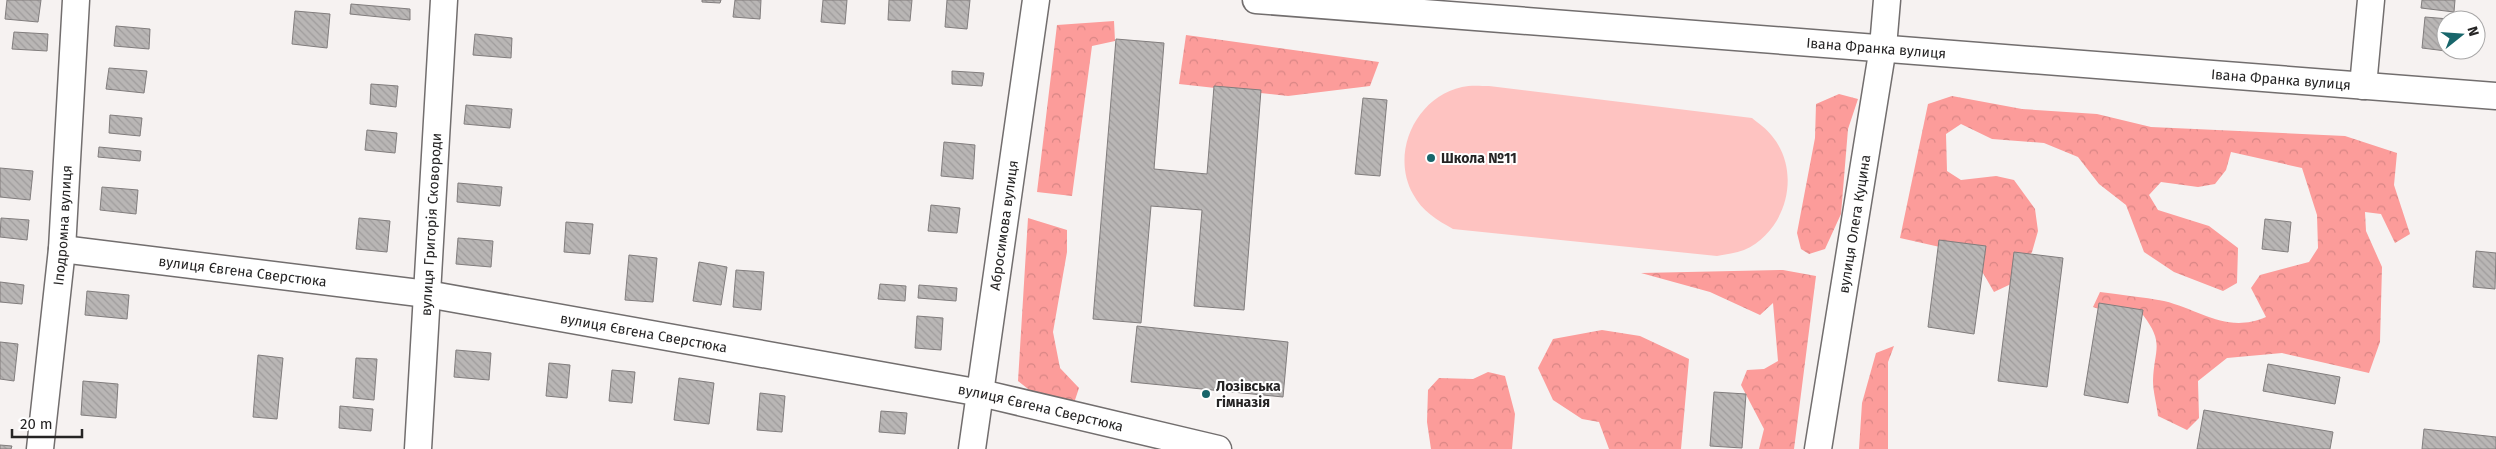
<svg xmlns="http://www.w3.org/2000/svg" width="2496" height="449" font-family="'Fira Sans',sans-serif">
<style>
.forest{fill:url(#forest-crowns)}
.garden{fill:#fec3c1}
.building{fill:url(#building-back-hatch);stroke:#817d7d}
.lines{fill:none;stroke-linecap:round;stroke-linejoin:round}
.minor-casing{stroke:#726e6e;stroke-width:29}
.minor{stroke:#fff;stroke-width:26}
.poi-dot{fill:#18666b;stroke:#fff;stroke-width:2}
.labels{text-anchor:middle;stroke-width:4;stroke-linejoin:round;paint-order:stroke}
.street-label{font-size:14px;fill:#252424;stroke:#fff}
.poi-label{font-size:14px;font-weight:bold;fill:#252424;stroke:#fff;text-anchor:start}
</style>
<defs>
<pattern id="forest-crowns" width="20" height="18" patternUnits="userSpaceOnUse" patternTransform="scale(1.25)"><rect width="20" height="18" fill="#fc9c9a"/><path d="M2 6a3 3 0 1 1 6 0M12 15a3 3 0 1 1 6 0" fill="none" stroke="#d88685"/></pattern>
<pattern id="building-back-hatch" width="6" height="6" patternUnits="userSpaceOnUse" patternTransform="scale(1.25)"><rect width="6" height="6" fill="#b9b6b5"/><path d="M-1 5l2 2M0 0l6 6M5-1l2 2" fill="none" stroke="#9f9c9c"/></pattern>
</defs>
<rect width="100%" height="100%" fill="#f6f2f1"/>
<g class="forest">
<polygon points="1114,21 1115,41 1092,46 1072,196 1037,192 1057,25"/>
<polygon points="1186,35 1379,62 1370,86 1288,96 1179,84"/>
<polygon points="1839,94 1858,99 1848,129 1841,214 1825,249 1809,254 1801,249 1797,233 1815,138 1816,104"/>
<path d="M 1952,96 L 2022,109 L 2097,114 L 2151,127 L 2345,136 L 2397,153 L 2394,185 L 2410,234 L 2395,243 L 2381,214 L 2365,212 L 2366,231 L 2382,267 L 2380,342 L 2369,373 L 2282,353 L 2227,358 L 2198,381 L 2199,418 L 2187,430 L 2158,416 C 2157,405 2153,392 2153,381 C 2154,349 2165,344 2143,315 L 2126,318 L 2093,307 L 2100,292 C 2121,295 2143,297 2164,301 C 2201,310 2227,334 2266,317 L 2251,288 L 2260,275 L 2309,262 L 2318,248 L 2317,215 L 2302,168 L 2231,152 L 2226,170 L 2215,184 L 2198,187 L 2161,182 L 2149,195 L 2158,210 L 2209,226 L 2238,248 L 2237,283 L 2223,291 L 2174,272 L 2144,252 L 2126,205 L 2099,184 L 2078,157 L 2044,143 L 1992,139 L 1961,124 L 1946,134 L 1947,171 L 1961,180 L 1996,176 L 2014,180 L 2035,209 L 2038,231 L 2032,252 L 2011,284 L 1994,292 L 1976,261 L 1962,252 L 1900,238 L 1928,104 Z"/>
<polygon points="1028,218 1067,230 1067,252 1053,332 1060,368 1079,388 1071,412 1057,412 1018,381"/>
<polygon points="1783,270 1816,276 1794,449 1759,449 1764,429 1741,385 1747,370 1764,369 1778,361 1773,303 1760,315 1710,292 1641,273"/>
<polygon points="1602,330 1640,336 1689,359 1681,449 1609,449 1599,422 1582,419 1553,400 1538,368 1553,339"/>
<polygon points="1894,346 1888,362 1888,449 1859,449 1862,403 1876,353"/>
<polygon points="1488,372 1505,376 1515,414 1512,449 1431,449 1427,422 1428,390 1439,378 1473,379"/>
</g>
<path class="garden" d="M 1489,86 L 1752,118 C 1758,123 1767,129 1772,136 C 1802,172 1787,231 1744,250 C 1736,253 1726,254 1717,256 L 1453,229 C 1437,220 1422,211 1413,194 C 1390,153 1416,97 1462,87 C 1470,85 1481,86 1489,86 Z"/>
<g class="building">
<polygon points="7,0 41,0 38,22 5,19"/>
<polygon points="702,0 721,0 720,3 702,2"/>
<polygon points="735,0 761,0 760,19 733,17"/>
<polygon points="823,0 847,0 845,24 821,22"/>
<polygon points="889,0 912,0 910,21 888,20"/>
<polygon points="947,0 970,0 967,29 945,27"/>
<polygon points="2422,0 2455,0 2454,12 2421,8"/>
<polygon points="351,4 410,9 410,20 350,14"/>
<polygon points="295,11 330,14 327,48 292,44"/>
<polygon points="2425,17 2449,19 2446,20 2446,51 2422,48"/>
<polygon points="116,26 150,29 149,49 114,46"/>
<polygon points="14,32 48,34 47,51 12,49"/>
<polygon points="475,34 512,38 511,58 473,55"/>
<polygon points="1116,39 1164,43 1154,169 1207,174 1214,86 1261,90 1244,310 1194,306 1202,210 1151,206 1141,323 1093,319"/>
<polygon points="109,68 147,71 144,93 106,89"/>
<polygon points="952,71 984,73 982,86 952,84"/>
<polygon points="371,84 398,86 396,107 370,104"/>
<polygon points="1363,98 1387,100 1380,176 1355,174"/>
<polygon points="466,105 512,109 510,128 464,124"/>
<polygon points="110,115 142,118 140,136 109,133"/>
<polygon points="367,130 397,133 395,153 365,150"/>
<polygon points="944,142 975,145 973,179 941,176"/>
<polygon points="99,147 141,151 140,161 98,157"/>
<polygon points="0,168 33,171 30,200 0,197"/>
<polygon points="458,183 502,187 500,206 457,202"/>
<polygon points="102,187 138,190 136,214 100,210"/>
<polygon points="931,205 960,208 957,233 928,231"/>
<polygon points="1,218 29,220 27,240 0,237"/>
<polygon points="359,218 390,221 387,252 356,249"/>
<polygon points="2265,219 2291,222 2288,252 2262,249"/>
<polygon points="566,222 593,224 590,254 564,252"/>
<polygon points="458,238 493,241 491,267 456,264"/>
<polygon points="1939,240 1986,246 1974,334 1928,327"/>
<polygon points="2476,251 2496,253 2495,289 2473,287"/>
<polygon points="2014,252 2063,258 2047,387 1998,381"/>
<polygon points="629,255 657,258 653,302 625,300"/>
<polygon points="699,262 727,267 721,305 693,301"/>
<polygon points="736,270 764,272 761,310 733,307"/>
<polygon points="0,282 24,285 22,304 0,302"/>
<polygon points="880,284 906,286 905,301 878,299"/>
<polygon points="919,285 957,288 956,301 918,298"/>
<polygon points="87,291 129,295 127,319 85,315"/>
<polygon points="2099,303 2143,310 2128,403 2084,395"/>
<polygon points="917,316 943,318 941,350 915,348"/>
<polygon points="1137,326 1288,342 1283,397 1131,382"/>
<polygon points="0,342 18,344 14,381 0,379"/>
<polygon points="456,350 491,353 489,380 454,377"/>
<polygon points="258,355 283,358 277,419 253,417"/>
<polygon points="356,358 377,359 374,400 353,398"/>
<polygon points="549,363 570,365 567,398 546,396"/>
<polygon points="2268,364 2340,377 2335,404 2263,391"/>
<polygon points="612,370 635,372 632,403 609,401"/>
<polygon points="679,378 714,383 709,424 674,420"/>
<polygon points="83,381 118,384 116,418 81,415"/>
<polygon points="1714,392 1746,394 1742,448 1710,446"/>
<polygon points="760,393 785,396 782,432 757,430"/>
<polygon points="340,406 373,409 371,431 339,428"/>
<polygon points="2204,410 2333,432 2330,449 2197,449"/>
<polygon points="881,411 907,413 905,434 879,432"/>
<polygon points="2424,429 2496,437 2496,449 2422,449"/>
<polygon points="0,445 12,446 11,449 0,449"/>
</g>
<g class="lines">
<defs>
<g id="minor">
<path id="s1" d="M 1256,0 L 2496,96"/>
<polyline points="2363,86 2371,0"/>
<path id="s2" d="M 62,249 L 427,294 L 981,393 L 1218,449"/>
<path id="s3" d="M 40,449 L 62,249 L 76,0"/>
<path id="s4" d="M 418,449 L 444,0"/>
<path id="s5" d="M 972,449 L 1036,0"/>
<path id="s6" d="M 1818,449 L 1883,47 L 1887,0"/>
</g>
</defs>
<use href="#minor" class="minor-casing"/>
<use href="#minor" class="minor"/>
</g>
<g class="poi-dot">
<circle cx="1431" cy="158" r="5"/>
<circle cx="1206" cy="394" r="5"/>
</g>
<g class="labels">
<g class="street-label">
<text dy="5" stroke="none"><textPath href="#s1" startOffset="622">Івана Франка вулиця</textPath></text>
<text dy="5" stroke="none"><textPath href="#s1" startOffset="1028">Івана Франка вулиця</textPath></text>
<text dy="5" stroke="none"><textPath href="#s3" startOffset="225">Іподромна вулиця</textPath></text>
<text dy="5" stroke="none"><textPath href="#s4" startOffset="225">вулиця Григорія Сковороди</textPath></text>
<text dy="5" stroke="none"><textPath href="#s5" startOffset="226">Абросимова вулиця</textPath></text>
<text dy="5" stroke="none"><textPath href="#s6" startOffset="228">вулиця Олега Куцина</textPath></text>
<text dy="5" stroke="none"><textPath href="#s2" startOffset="182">вулиця Євгена Сверстюка</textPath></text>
<text dy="5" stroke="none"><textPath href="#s2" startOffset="588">вулиця Євгена Сверстюка</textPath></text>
<text dy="5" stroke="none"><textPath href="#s2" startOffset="992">вулиця Євгена Сверстюка</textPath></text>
</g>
<g class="poi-label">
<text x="1441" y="163">Школа №11</text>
<text x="1216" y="391">Лозівська<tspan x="1216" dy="16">гімназія</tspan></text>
</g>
</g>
<g transform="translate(2461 35) rotate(73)"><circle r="24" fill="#ffffff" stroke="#a8a7a7"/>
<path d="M0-4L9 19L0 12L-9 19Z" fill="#18666b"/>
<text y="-8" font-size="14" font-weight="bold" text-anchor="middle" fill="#252424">N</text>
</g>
<path d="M12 429v8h70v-8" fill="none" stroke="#252424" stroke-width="2.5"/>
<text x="20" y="429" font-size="15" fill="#252424" stroke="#ffffff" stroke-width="4" paint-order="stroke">20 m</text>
</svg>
